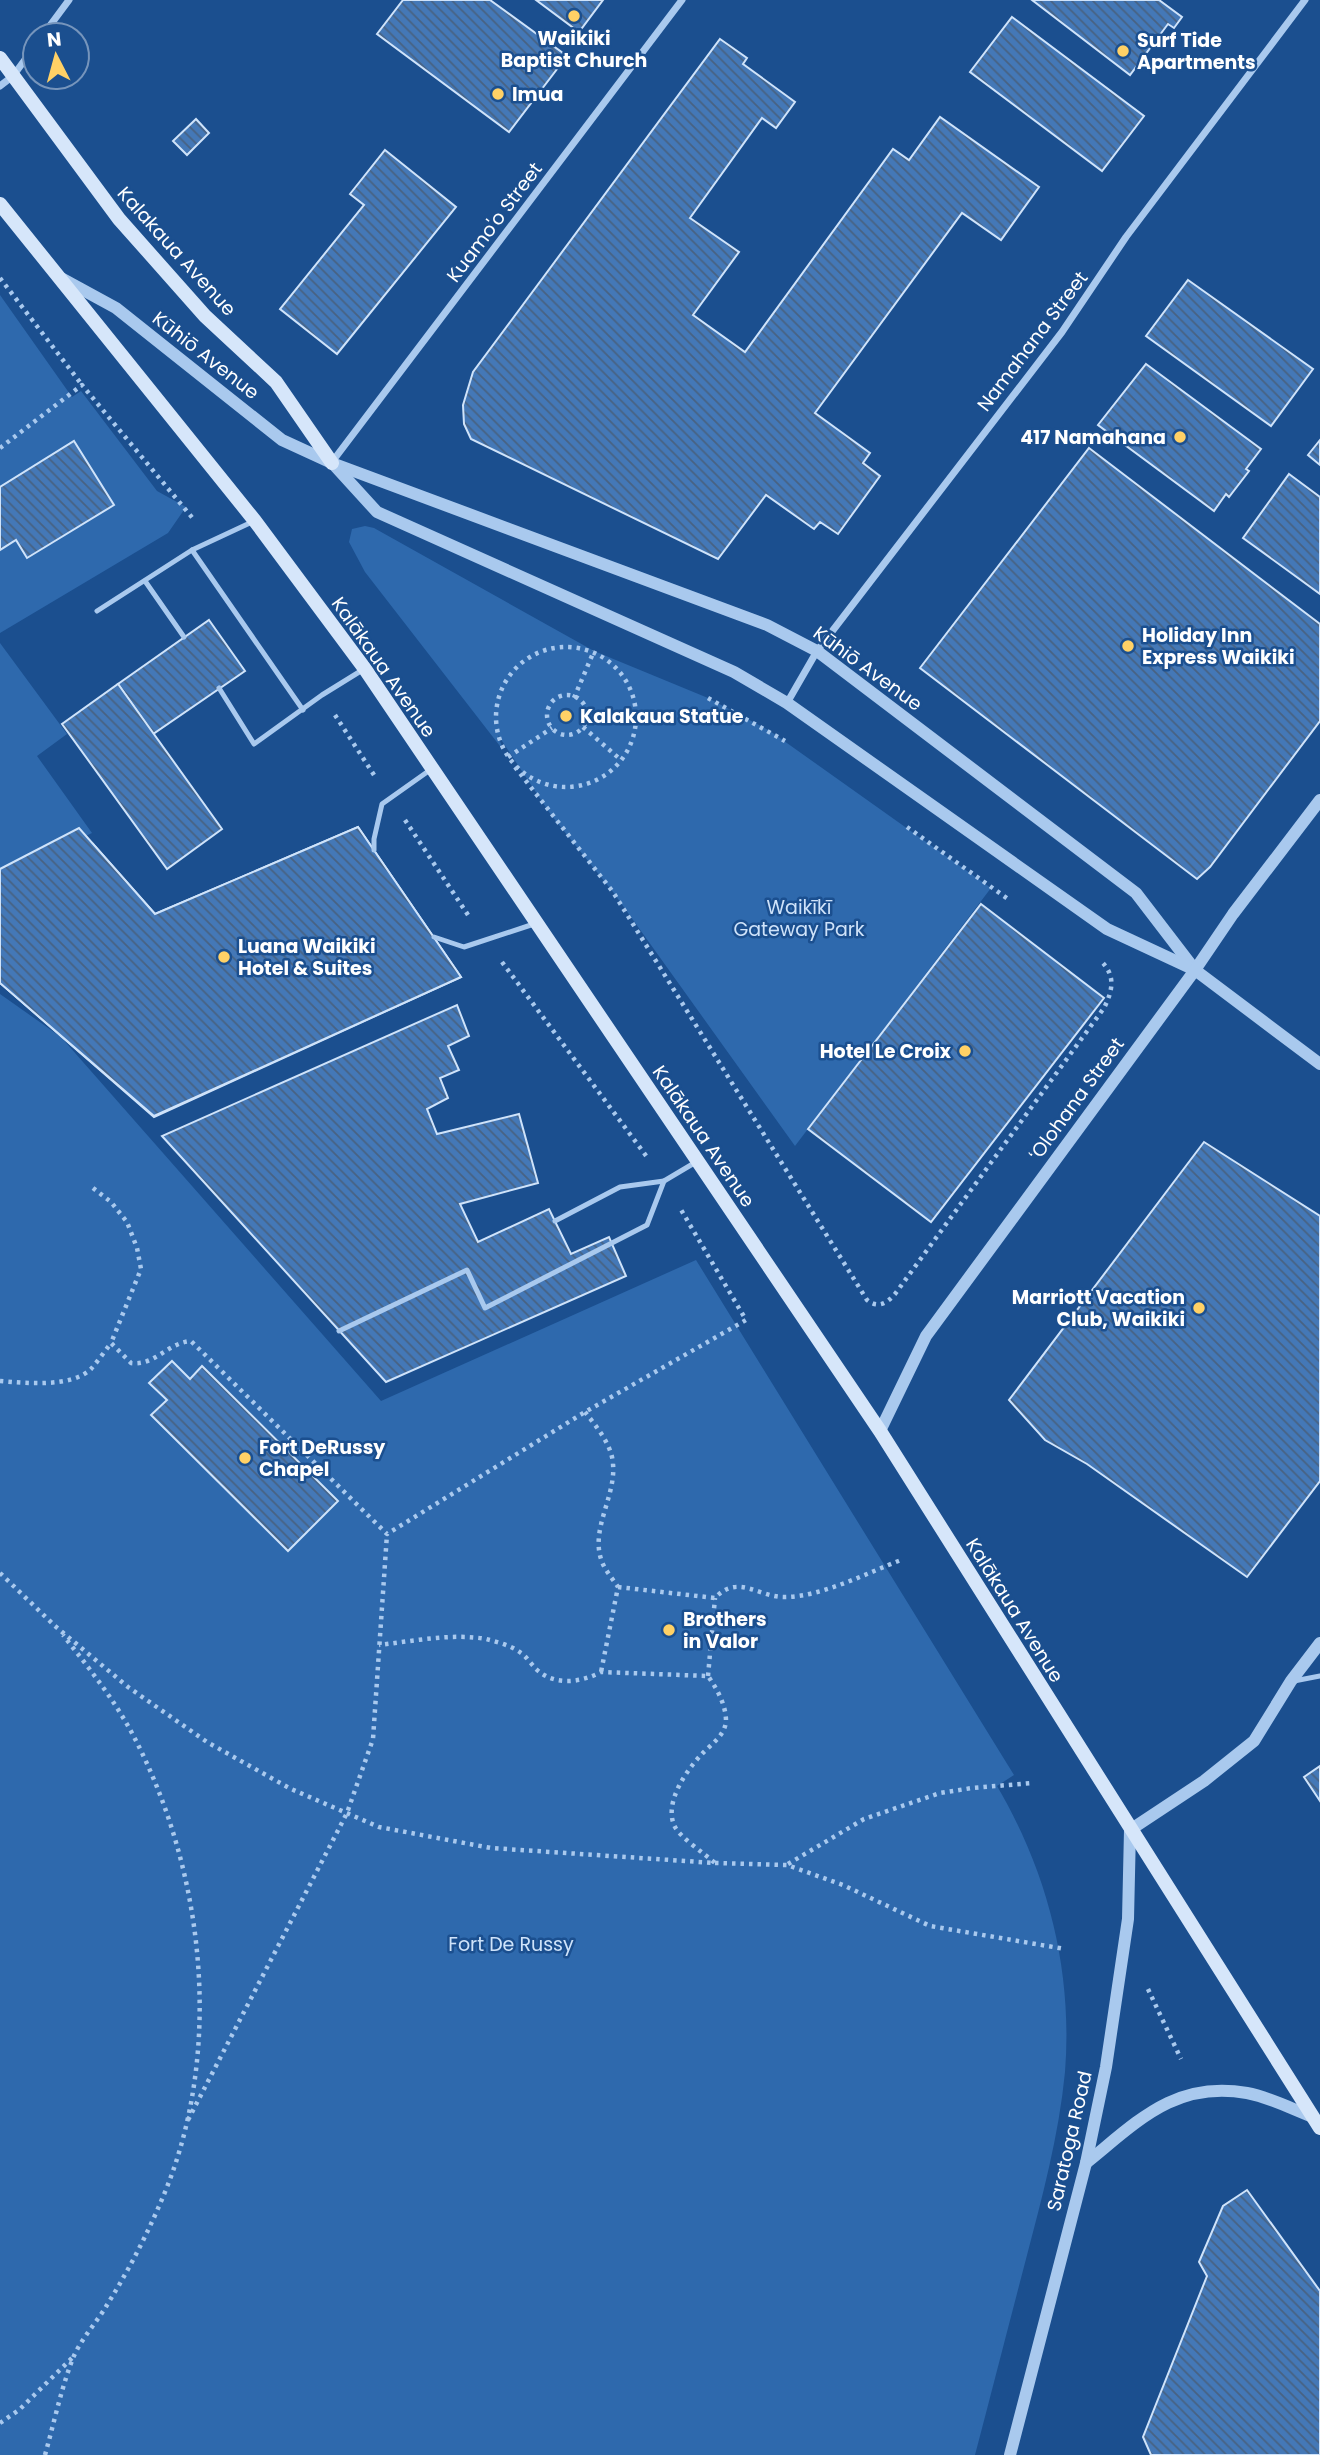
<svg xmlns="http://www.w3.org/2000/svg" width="1320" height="2455" font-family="Poppins,sans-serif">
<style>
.green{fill:#2e69ad}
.building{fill:url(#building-back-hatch);stroke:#cfe3fa;stroke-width:2}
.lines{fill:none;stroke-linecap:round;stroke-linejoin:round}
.path{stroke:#a9c9ee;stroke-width:4.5;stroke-dasharray:3.5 5;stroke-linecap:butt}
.service{stroke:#a9c9ee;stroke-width:5}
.minor{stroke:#a9c9ee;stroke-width:7}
.tertiary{stroke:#a9c9ee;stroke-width:12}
.secondary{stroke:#d6e6fa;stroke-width:14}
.poi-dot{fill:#ffd166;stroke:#1b4f8f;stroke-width:2.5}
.labels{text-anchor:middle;stroke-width:5;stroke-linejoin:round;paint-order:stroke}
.poi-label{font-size:19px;font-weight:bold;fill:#fff;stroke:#1b4f8f;text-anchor:start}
.street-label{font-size:19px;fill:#fff;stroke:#1b4f8f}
.park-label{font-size:19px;fill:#cfe3fa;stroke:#1b4f8f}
</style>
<defs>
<pattern id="building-back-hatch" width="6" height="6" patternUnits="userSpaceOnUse" patternTransform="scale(1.75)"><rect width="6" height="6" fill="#4478b7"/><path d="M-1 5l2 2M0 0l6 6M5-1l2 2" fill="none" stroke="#486282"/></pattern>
</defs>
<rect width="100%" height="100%" fill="#1b4f8f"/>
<g class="green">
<polygon points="0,295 72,397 81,391 157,491 186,507 168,533 0,633"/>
<polygon points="365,526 374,528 594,651 708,698 770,731 991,888 795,1146 613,892 551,815 498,735 503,750 365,572 349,542 352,529"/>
<polygon points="0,643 67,734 37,756 92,833 0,877"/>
<path d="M 0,994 L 61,1037 L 381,1401 L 696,1260 L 1014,1775 L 997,1786 C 1048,1873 1073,1971 1065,2072 C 1059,2135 1042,2198 1026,2259 C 1009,2324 992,2390 975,2455 L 0,2455 Z"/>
</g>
<g class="building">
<polygon points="403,0 490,0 567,56 509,132 377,34"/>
<polygon points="536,0 603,0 579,32"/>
<polygon points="1032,0 1159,0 1182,17 1174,28 1168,24 1130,75"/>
<polygon points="1012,17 1144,116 1102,171 970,72"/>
<polygon points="720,39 747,58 743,64 795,102 776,128 762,118 690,218 739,252 693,315 745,352 893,149 909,160 940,117 1039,187 1001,240 962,213 815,413 870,453 863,463 880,476 838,534 820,522 814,529 766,495 718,559 471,439 464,424 463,405 473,372"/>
<polygon points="196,119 209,133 187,155 173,141"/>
<polygon points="385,150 456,207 337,354 280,309 364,205 350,194"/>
<polygon points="1188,280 1313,369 1271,426 1146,336"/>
<polygon points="1146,364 1261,449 1246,469 1249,471 1229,497 1226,494 1214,511 1098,425"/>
<polygon points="1320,440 1320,465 1308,455"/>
<polygon points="74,441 114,505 27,558 16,540 0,550 0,487"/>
<polygon points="1089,448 1320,624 1320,721 1210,867 1197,879 920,668"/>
<polygon points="1289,474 1320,497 1320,594 1243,538"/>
<polygon points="209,620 245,671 153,734 118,684"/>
<polygon points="118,684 222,829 167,869 62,724"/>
<polygon points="358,827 461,977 154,1117 0,983 0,890 93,844 155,914"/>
<polygon points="358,827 461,977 154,1116 0,983 0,869 79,828 155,914"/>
<polygon points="981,904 1104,998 931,1222 808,1129"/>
<polygon points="457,1005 469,1036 448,1046 459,1070 440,1078 448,1098 427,1109 437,1134 519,1114 538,1183 460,1204 478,1242 549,1209 571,1254 609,1237 626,1276 386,1382 162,1136"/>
<polygon points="1204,1142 1320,1216 1320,1481 1247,1577 1087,1464 1045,1440 1009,1400"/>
<polygon points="172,1361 190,1379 202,1366 338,1501 288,1551 151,1415 167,1400 149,1383"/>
<polygon points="1320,1766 1320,1801 1304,1777"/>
<polygon points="1247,2190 1320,2291 1320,2455 1151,2455 1143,2437 1207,2276 1199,2262 1223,2206"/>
</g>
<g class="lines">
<g class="path">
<polyline points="0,278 82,385"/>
<polyline points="0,448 82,385 195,521"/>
<circle cx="566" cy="717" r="70"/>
<circle cx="567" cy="715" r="20"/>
<polyline points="574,698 594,651"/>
<polyline points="708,698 785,741"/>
<polyline points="335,715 376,778"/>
<polyline points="583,727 621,760"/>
<polyline points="508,757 552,728"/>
<path d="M 515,767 L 613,892 L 867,1300 C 878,1309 887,1303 895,1294 L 1104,1008 C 1113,990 1116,975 1100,960"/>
<polyline points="405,820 470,918"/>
<polyline points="907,827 1008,899"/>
<polyline points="502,962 647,1157"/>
<polyline points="93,1188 111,1202 127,1222 137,1248 141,1269 111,1343"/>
<path d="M 0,1381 C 25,1383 71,1388 91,1369 C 98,1361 105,1351 111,1343 L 131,1363 C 155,1366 167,1343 191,1341 L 387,1534 L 585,1412 L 746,1320 L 680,1208"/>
<path d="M 585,1412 C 596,1426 612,1445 613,1464 C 616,1496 591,1528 601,1559 C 604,1569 612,1578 618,1587 L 601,1672"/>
<polyline points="0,1573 55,1626"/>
<path d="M 618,1587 L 715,1598 C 738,1573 759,1598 786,1597 C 823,1596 867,1573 901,1560"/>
<path d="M 55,1626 L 128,1687 L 207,1742 L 291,1789 L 379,1827 L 491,1848 L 715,1863 C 705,1854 681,1838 675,1827 C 663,1804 686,1771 701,1755 C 710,1745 725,1736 726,1721 C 726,1705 717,1689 708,1676 L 601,1672 C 580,1683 554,1686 536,1669 C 531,1664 527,1657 521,1653 C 512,1646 498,1642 486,1639 C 452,1633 414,1641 379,1645"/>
<polyline points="708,1676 715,1598"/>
<polyline points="715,1863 787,1865 843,1885 930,1926 1065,1949"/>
<polyline points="788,1864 864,1819 940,1793 972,1788 1032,1783"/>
<polyline points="1148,1989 1181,2059"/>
<polyline points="188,2120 347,1813 373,1739 387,1534"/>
<polyline points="0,2423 19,2410 73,2357"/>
<path d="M 45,2455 C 54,2423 61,2389 73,2358 C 81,2339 97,2322 107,2305 C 130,2268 149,2231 165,2192 C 224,2048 204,1870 133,1735 C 114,1699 88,1667 63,1635"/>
</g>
<g class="service">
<polyline points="192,550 303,710"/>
<polyline points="145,581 184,637"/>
<polyline points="97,611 192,550 252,522"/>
<polyline points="219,688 254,744 322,695 364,669"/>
<polyline points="374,850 374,839 382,804 430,770"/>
<polyline points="434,937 464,947 534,924"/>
<polyline points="555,1221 620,1187 664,1181"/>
<polyline points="339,1331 467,1270 485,1308 647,1225 664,1181 696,1162"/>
<polyline points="1294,1681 1320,1676"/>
</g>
<g class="minor">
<polyline points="43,35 69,0"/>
<polyline points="0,86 13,76 35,46"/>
<polyline points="332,462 682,0"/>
<polyline points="787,703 817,651 1062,332 1126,237 1305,0"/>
</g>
<g class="tertiary">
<polyline points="61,278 116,308 282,440 332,463 767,625 817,651 1136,893 1195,970"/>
<polyline points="335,466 377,512 734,672 787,703 1107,929 1195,970 1320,1064"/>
<polyline points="880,1431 926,1336 1195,970 1233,914 1320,800"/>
<path d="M 1086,2163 C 1137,2122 1175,2080 1247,2093 C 1269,2097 1292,2109 1313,2117"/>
<polyline points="1010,2455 1086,2163 1106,2067 1128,1919 1130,1830 1204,1781 1254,1741 1291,1681 1320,1643"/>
</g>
<g class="secondary">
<polyline points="0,58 119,219 205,316 276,382 332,463"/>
<polyline points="0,204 255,521 365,669 880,1431 1320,2128"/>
</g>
</g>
<g class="poi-dot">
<circle cx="574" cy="16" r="7"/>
<circle cx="1123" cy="51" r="7"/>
<circle cx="498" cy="94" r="7"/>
<circle cx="1180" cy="437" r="7"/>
<circle cx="1128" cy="646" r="7"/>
<circle cx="566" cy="716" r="7"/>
<circle cx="224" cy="957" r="7"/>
<circle cx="965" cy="1051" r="7"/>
<circle cx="1199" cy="1308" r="7"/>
<circle cx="245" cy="1458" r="7"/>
<circle cx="669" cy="1630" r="7"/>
</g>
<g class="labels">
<g class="poi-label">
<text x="574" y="45" text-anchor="middle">Waikiki<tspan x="574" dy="22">Baptist Church</tspan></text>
<text x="1137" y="47">Surf Tide<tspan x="1137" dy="22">Apartments</tspan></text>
<text x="512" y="101">Imua</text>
<text x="1166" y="444" text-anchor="end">417 Namahana</text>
<text x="1142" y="642">Holiday Inn<tspan x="1142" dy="22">Express Waikiki</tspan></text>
<text x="580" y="723">Kalakaua Statue</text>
<text x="238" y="953">Luana Waikiki<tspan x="238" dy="22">Hotel &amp; Suites</tspan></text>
<text x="951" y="1058" text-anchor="end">Hotel Le Croix</text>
<text x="1185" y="1304" text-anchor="end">Marriott Vacation<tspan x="1185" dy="22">Club, Waikiki</tspan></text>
<text x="259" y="1454">Fort DeRussy<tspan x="259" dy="22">Chapel</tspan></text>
<text x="683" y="1626">Brothers<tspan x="683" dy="22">in Valor</tspan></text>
</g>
<g class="street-label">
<text transform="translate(494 222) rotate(-53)" y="7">Kuamo'o Street</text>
<text transform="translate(177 251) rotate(48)" y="7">Kalakaua Avenue</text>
<text transform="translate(1032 341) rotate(-53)" y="7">Namahana Street</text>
<text transform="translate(206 355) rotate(38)" y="7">Kūhiō Avenue</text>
<text transform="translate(384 667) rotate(55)" y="7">Kalākaua Avenue</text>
<text transform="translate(868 668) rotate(36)" y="7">Kūhiō Avenue</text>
<text transform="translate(1076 1099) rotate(-54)" y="7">ʻOlohana Street</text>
<text transform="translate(704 1136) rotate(56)" y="7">Kalākaua Avenue</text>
<text transform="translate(1015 1610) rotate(58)" y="7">Kalākaua Avenue</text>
<text transform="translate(1069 2141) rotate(-77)" y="7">Saratoga Road</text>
</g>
<g class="park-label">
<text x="799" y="914">Waikīkī<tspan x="799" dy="22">Gateway Park</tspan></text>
<text x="511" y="1951">Fort De Russy</text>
</g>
</g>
<g transform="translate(56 56) rotate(354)"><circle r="33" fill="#1b4f8f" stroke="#7695bc" stroke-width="2"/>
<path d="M0-5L12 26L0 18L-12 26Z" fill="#ffd166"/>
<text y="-10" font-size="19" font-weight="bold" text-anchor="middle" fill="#ffffff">N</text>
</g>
</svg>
